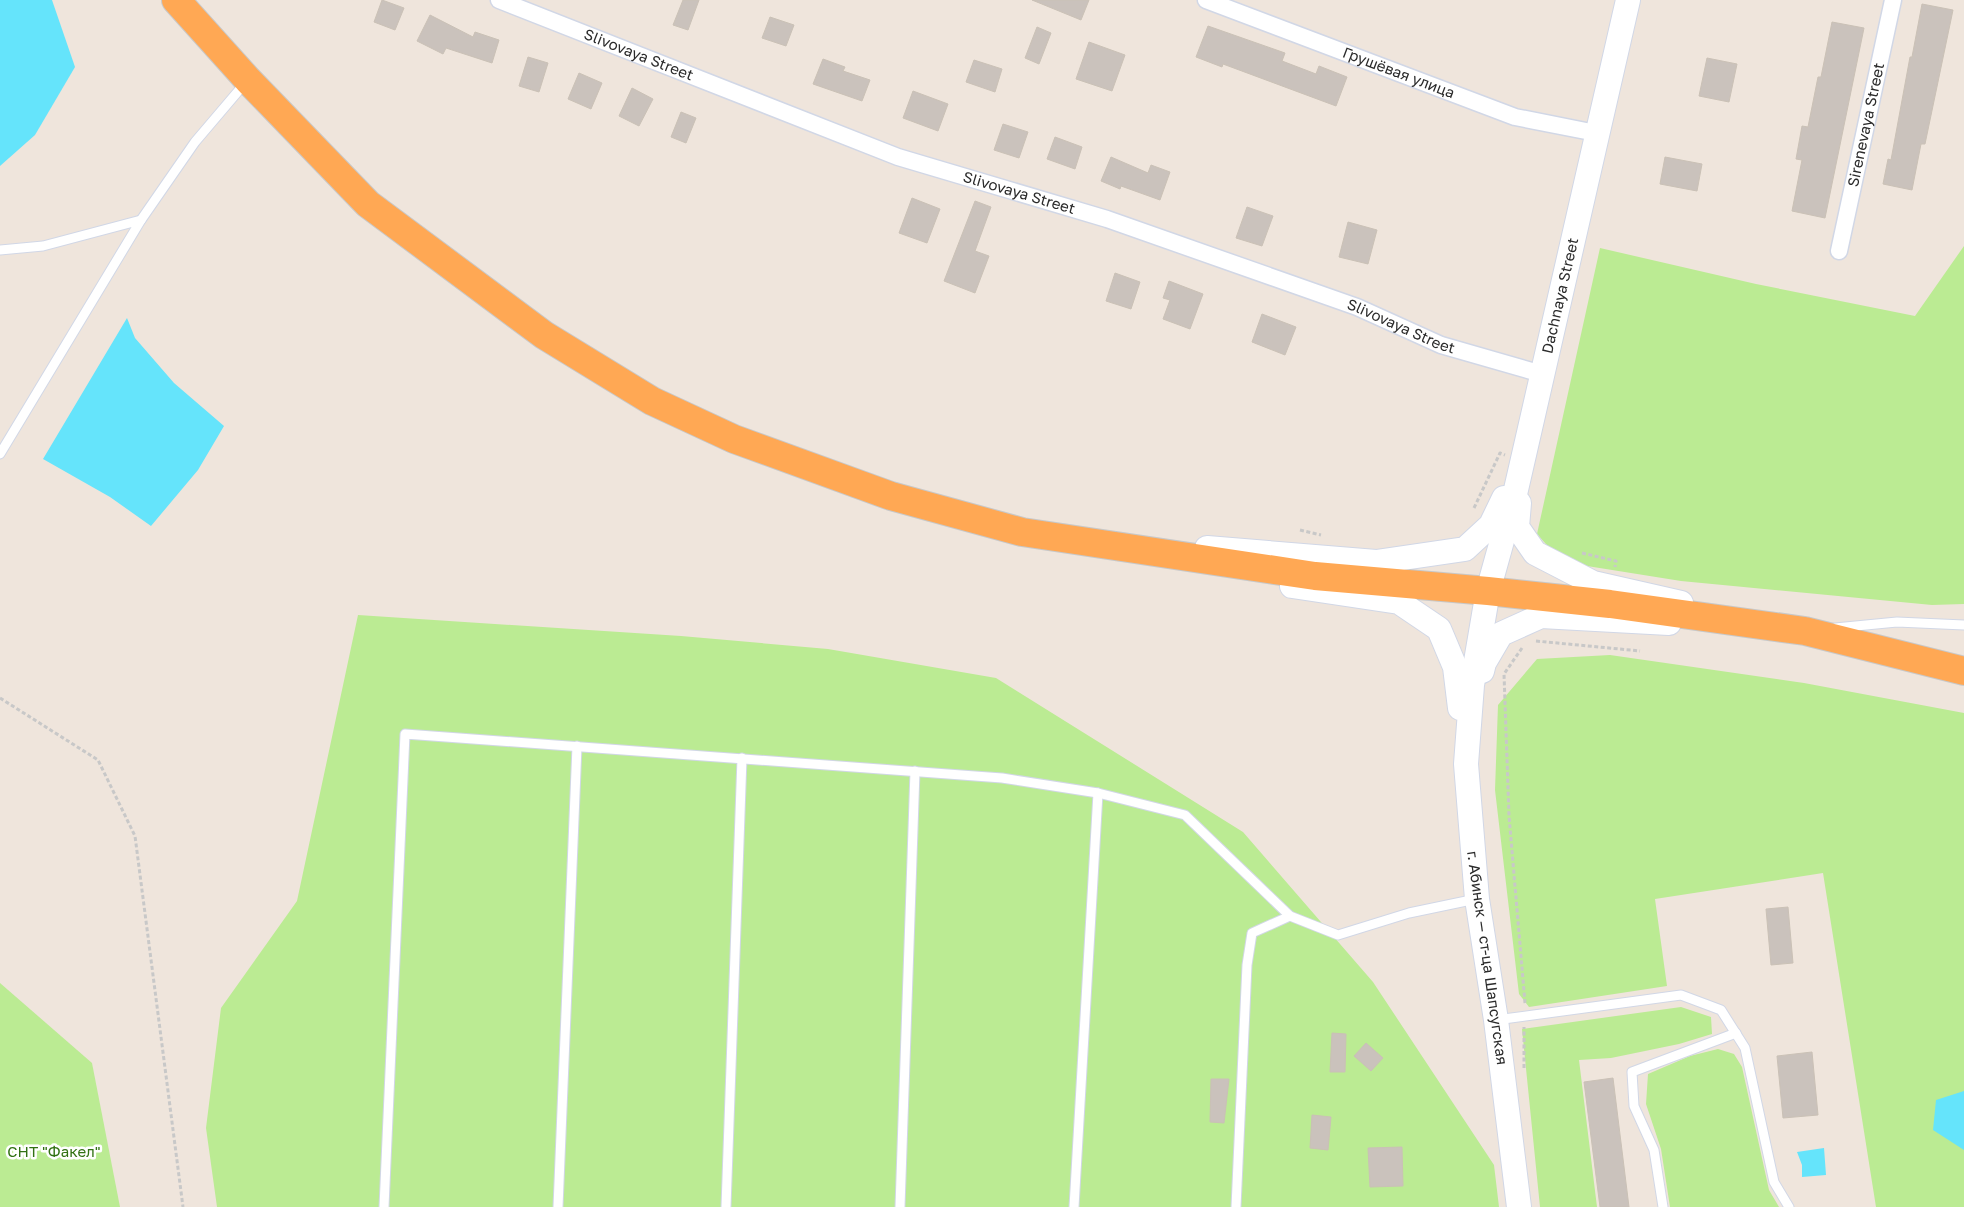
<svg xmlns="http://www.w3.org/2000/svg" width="1964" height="1207" font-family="'Golos Text',sans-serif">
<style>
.green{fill:#bbeb93}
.water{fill:#65e4fb}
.building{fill:#cac2bc;stroke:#cac1b6}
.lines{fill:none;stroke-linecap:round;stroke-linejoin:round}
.service-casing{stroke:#d1d7e6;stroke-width:11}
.minor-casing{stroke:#d1d7e6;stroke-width:19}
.secondary-casing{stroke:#d1d7e6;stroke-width:26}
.trunk-casing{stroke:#c8c8c8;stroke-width:30}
.path{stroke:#c8c8c8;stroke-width:3;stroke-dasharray:4 2.5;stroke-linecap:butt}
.service{stroke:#fff;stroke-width:9}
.minor{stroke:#fff;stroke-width:16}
.secondary{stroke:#fff;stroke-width:24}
.trunk{stroke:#ffa854;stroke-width:28}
.labels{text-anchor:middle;stroke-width:5;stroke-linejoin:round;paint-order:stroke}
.street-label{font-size:15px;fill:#2b2b2b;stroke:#fff}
.park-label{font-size:15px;fill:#317113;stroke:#fff}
</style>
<rect width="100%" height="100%" fill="#efe5dc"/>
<g class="green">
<polygon points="1964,246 1964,604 1932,605 1681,581 1562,562 1537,534 1600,248 1756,284 1915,316"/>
<polygon points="358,615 681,636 828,649 996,678 1243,832 1373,982 1494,1165 1499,1207 217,1207 206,1128 221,1008 297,901"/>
<polygon points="1610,655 1804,683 1964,713 1964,1207 1876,1207 1823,873 1655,899 1667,986 1529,1007 1519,994 1495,790 1498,705 1537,659"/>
<polygon points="0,983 92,1063 120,1207 0,1207"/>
<polygon points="1681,1007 1711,1017 1712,1034 1679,1044 1611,1058 1579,1060 1597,1207 1540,1207 1522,1029"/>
<polygon points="1718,1049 1734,1054 1742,1067 1769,1190 1779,1207 1670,1207 1661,1149 1646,1104 1648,1074 1690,1056"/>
</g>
<g class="water">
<polygon points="0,0 52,0 75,67 35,135 0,166"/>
<polygon points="127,318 135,338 174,383 224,426 198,470 151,526 110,497 43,459"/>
<polygon points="1964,1091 1964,1150 1933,1130 1936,1100"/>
<polygon points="1824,1148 1826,1175 1802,1177 1802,1165 1797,1152"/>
</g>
<g class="building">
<polygon points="382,0 404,8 395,30 374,22"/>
<polygon points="683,0 699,0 688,30 673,25"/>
<polygon points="1032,0 1089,0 1081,20"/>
<polygon points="1922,4 1953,10 1925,144 1921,144 1912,190 1883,184 1888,159 1891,160 1910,57 1912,57"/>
<polygon points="430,15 473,37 475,32 499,40 492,63 446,48 443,54 417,41"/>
<polygon points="770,17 794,25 786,46 762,38"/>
<polygon points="1832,22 1864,28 1825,218 1792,211 1802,160 1796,159 1802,126 1808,127 1818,77 1821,77"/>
<polygon points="1208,26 1285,53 1282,61 1316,74 1319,66 1347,77 1336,106 1223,64 1222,67 1196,57"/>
<polygon points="1037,27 1051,33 1039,64 1025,58"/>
<polygon points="1089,42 1125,55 1112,91 1076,79"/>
<polygon points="528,57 548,63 539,92 519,86"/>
<polygon points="1707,58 1737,64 1729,102 1699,96"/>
<polygon points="823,59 845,67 843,71 870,80 862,101 813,84"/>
<polygon points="974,60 1002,69 995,92 966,82"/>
<polygon points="579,73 602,83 591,109 568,99"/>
<polygon points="632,88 653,99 639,126 619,116"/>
<polygon points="913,91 948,104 938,131 903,118"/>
<polygon points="681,112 696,118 686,143 671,137"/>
<polygon points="1003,124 1028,132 1019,158 994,150"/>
<polygon points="1055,137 1082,147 1075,169 1047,159"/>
<polygon points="1111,157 1148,173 1151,165 1170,172 1160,200 1121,186 1120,189 1101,181"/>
<polygon points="1665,157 1702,164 1697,191 1660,184"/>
<polygon points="912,198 940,209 927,243 899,233"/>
<polygon points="975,201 991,207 975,251 989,256 975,293 944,281"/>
<polygon points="1247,207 1273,216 1262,246 1236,238"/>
<polygon points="1348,222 1377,230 1368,264 1339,257"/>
<polygon points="1115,273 1140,282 1131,309 1106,301"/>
<polygon points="1169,281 1203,294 1190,329 1163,319 1170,300 1163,298"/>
<polygon points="1262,314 1296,327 1285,355 1252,342"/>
<polygon points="1788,907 1793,963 1771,965 1766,909"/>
<polygon points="1332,1033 1346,1034 1345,1072 1330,1072"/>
<polygon points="1366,1043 1383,1058 1371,1071 1354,1056"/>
<polygon points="1812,1052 1818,1115 1783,1118 1777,1056"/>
<polygon points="1613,1078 1629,1207 1600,1207 1584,1082"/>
<polygon points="1211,1079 1229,1079 1224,1123 1210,1122"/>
<polygon points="1312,1115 1331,1117 1328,1150 1310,1148"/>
<polygon points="1402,1147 1403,1186 1370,1187 1368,1148"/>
</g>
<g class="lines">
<defs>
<g id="service">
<polyline points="0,250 43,246 141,220"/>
<polyline points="0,454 141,220 195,142 246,82"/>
<polyline points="1835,628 1897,622 1964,625"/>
<polyline points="1496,1020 1681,995 1721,1010 1745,1048 1774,1182 1789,1207"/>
<polyline points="384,1207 405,734 1002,778 1098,793 1185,815 1290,916 1338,935 1409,913 1476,899"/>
<polyline points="558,1207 577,746"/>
<polyline points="726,1207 742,758"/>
<polyline points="900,1207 915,771"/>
<polyline points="1074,1207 1098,793"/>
<polyline points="1236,1207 1247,965 1252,933 1290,916"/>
<polyline points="1663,1207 1654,1150 1634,1106 1632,1072 1736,1033"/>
</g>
<g id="minor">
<path id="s1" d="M 499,0 L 898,157 L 1107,219 L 1357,307 L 1441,345 L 1542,374"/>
<path id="s2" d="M 1206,0 L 1515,117 L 1596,133"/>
<path id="s3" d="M 1839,251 L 1893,0"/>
</g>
<g id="secondary">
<polyline points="1519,503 1517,527 1535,553 1593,583 1681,603"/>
<polyline points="1207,548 1376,562 1465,549 1491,525 1504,498"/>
<polyline points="1292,586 1399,602 1439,629 1455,667 1460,708"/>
<polyline points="1482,671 1484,663 1501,634 1541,616 1669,623"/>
<path id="s4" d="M 1519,1207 L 1496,1020 L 1477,899 L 1466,764 L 1472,685 L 1488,591 L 1515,494 L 1628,0"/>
</g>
<polyline id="trunk" points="176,0 248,80 368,204 544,335 652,401 734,439 891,496 1022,532 1315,576 1488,591 1610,604 1805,631 1964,671"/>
</defs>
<use href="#service" class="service-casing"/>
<use href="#minor" class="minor-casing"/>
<use href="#secondary" class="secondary-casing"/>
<use href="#trunk" class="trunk-casing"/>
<g class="path">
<polyline points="1474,508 1500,453 1505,455"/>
<polyline points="1300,530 1321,535"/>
<polyline points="1582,553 1616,561 1615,567"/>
<polyline points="1536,641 1640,651"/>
<polyline points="1522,648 1504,674 1509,816 1525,1003"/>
<polyline points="0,698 98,760 135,836 183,1207"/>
<polyline points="1524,1068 1524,1027"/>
</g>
<use href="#service" class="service"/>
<use href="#minor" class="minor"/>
<use href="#secondary" class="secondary"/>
<use href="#trunk" class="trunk"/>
</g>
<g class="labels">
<g class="street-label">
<text dy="5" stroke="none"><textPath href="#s1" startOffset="150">Slivovaya Street</textPath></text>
<text dy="5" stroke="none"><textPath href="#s2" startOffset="206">Грушёвая улица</textPath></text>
<text dy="5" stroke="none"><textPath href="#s3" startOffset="129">Sirenevaya Street</textPath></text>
<text dy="5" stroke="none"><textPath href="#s1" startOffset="555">Slivovaya Street</textPath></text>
<text dy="5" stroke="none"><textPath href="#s4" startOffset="925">Dachnaya Street</textPath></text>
<text dy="5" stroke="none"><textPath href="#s1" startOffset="960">Slivovaya Street</textPath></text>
<text transform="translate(1487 958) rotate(82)" y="5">г. Абинск — ст-ца Шапсугская</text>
</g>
<g class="park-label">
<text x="54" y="1157">СНТ "Факел"</text>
</g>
</g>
</svg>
